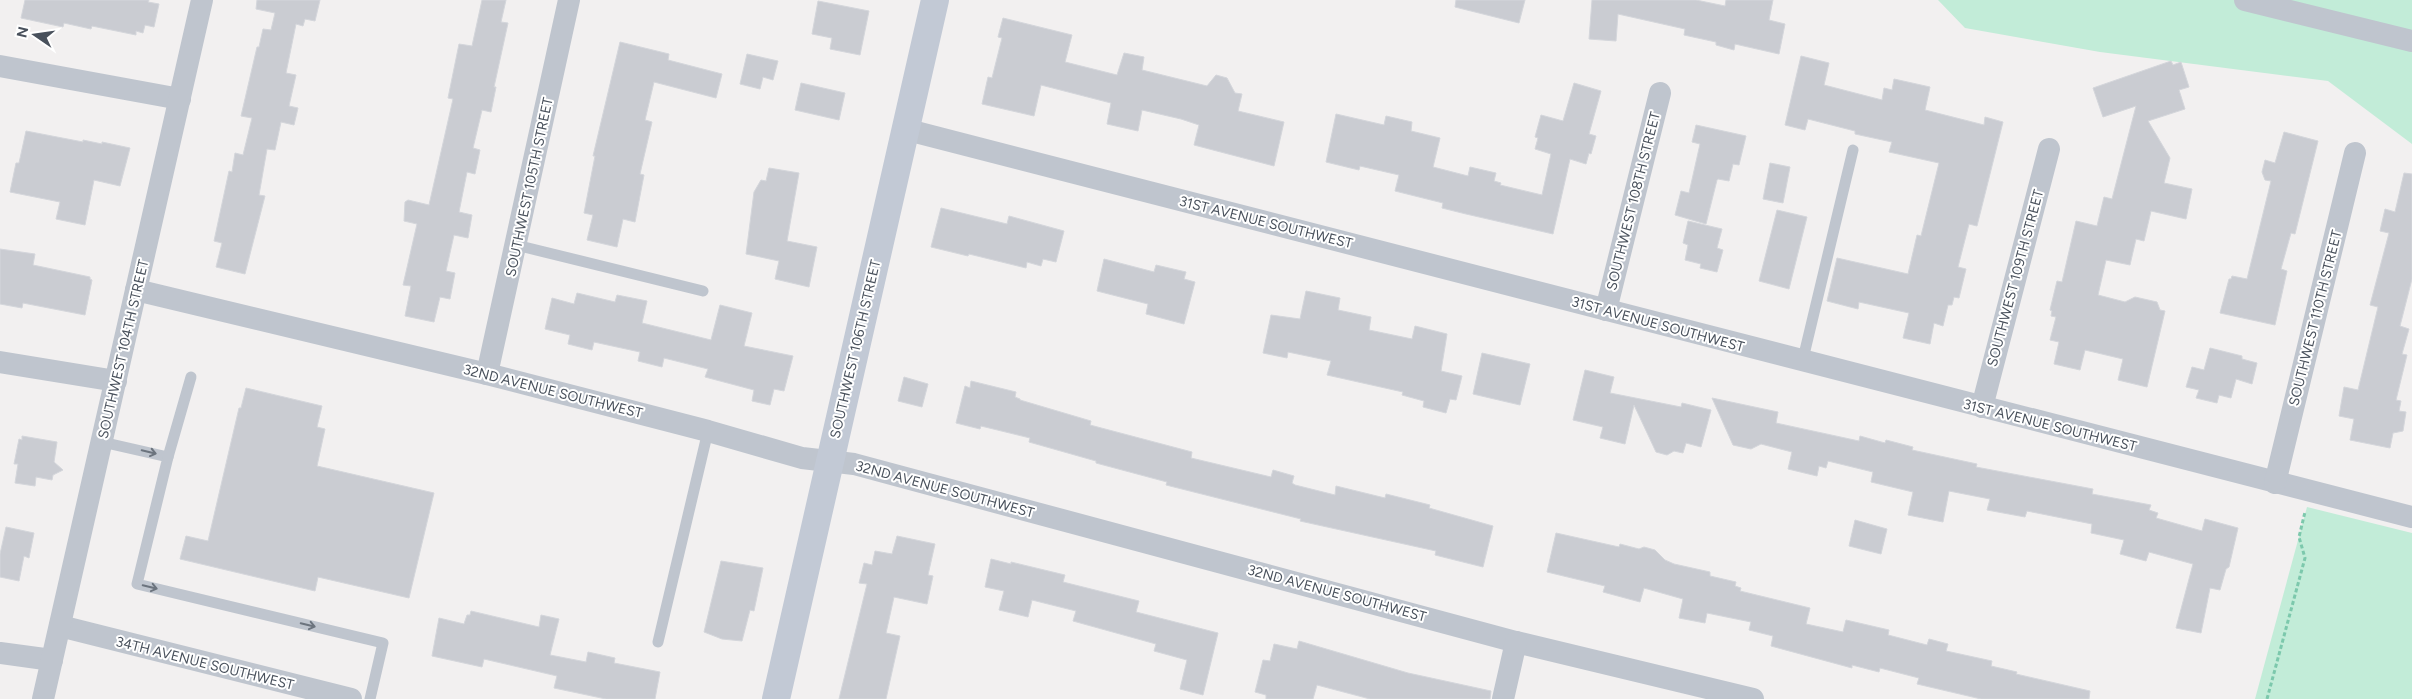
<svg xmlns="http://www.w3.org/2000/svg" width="2412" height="699" font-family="Figtree,sans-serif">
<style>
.green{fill:#c2ecd8}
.building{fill:#caccd2;stroke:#d4d6db}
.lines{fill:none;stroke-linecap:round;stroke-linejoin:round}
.path{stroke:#7cc8ac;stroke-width:3;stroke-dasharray:4 2.5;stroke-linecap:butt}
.lane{stroke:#bfc5ce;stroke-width:11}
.street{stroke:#bfc5ce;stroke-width:22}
.secondary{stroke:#c2c9d5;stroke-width:28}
.oneway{stroke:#6c747e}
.labels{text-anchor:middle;stroke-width:4;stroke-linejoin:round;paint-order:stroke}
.street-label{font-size:14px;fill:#49515c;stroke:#fff}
</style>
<rect width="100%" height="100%" fill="#f2f0f0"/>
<g class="green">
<polygon points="1938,0 2412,0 2412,144 2328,81 2100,52 1965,28"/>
<polygon points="2307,507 2412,533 2412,699 2255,699"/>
</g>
<g class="building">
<polygon points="25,0 149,0 148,2 159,4 154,27 145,25 143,33 136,31 136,35 92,26 91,29 64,23 63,27 21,18"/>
<polygon points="257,0 320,0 315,21 305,19 303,26 296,24 286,73 296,75 289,106 298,108 294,125 281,122 275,150 267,149 259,195 265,196 245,274 216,267 222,243 214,241 229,171 232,172 235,153 243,155 252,118 241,116 257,47 259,47 263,29 271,30 275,13 256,9"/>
<polygon points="482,0 506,0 501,22 508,23 494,87 496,87 491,112 482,110 473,148 480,150 475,174 467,172 459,212 472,215 468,238 454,235 446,271 455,273 450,299 440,297 434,322 405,316 411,286 403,285 417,224 404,221 405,202 408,200 429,205 453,99 448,98 459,44 472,46"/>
<polygon points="1456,0 1525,0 1519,23 1455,7"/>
<polygon points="1592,0 1696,0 1725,6 1726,0 1773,0 1769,20 1785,24 1779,54 1735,44 1734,50 1716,45 1716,42 1684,35 1685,29 1618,14 1616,41 1589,39"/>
<polygon points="818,1 869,11 860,55 830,49 832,38 812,34"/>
<polygon points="1003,18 1072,35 1065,62 1117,75 1124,53 1144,57 1142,70 1207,86 1216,75 1227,78 1235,93 1242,94 1238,111 1284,122 1274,166 1194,145 1199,125 1181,119 1142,110 1138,131 1107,124 1111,103 1041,85 1034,116 982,104 988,77 992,78 1002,38 998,37"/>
<polygon points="620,42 669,54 668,60 722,74 716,98 654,82 645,120 652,122 640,174 644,175 635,222 623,219 617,247 587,240 593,215 584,213 595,156 593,156"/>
<polygon points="747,54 778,61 773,80 763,77 760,89 740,84"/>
<polygon points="1801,56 1829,63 1824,85 1882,100 1884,88 1892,90 1894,79 1930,87 1925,110 1984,125 1985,117 2003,122 1977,226 1969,224 1958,267 1966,269 1959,298 1954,297 1952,305 1948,305 1943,326 1934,323 1930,344 1903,338 1909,313 1859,302 1858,309 1827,301 1837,258 1908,274 1917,235 1921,236 1939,163 1889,152 1892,142 1855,134 1855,131 1808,119 1805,130 1785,125"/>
<polygon points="2171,61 2173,65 2181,62 2189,87 2179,90 2185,109 2148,121 2170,158 2164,183 2192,189 2186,219 2151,211 2144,241 2136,239 2130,265 2106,260 2098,295 2125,302 2135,297 2157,302 2160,310 2165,311 2147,387 2118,380 2123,359 2085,350 2080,370 2054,364 2059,342 2050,340 2056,317 2051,316 2052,311 2050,310 2057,281 2062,282 2076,221 2097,226 2104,197 2112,199 2136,106 2103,117 2093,88"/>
<polygon points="801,83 845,93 839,120 795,110"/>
<polygon points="1574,83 1601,91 1589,134 1596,136 1591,154 1589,153 1586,164 1570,159 1553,234 1466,214 1442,208 1443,203 1395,191 1399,175 1360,166 1359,170 1326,162 1336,114 1384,125 1386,116 1412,122 1411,131 1440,138 1433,167 1468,176 1470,167 1496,173 1494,181 1501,183 1500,185 1542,195 1551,154 1535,149 1538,138 1535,137 1541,115 1563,121"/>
<polygon points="1696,125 1746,136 1739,165 1733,164 1729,181 1718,179 1717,180 1706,224 1675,215 1681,191 1689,193 1700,144 1692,142"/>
<polygon points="26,131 83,142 83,140 102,144 102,142 130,148 120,186 94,180 85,225 56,219 60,202 10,192 16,163 19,163"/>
<polygon points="2284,132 2318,141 2295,234 2291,233 2281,269 2287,271 2275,325 2220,313 2229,279 2231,279 2232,276 2247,279 2271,181 2265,180 2262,172 2265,160 2275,163"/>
<polygon points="1770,163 1790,167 1783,203 1763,199"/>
<polygon points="769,168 799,173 787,241 817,247 809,287 775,279 779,261 746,254 754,192 761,180 766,181"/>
<polygon points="2404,173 2412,174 2412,279 2400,326 2409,329 2402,354 2407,355 2396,400 2401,401 2399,411 2406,412 2403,431 2393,433 2390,448 2350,440 2354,419 2339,416 2344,387 2358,390 2378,307 2370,305 2389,233 2380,231 2385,209 2395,212"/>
<polygon points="941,208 1007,224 1009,216 1064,231 1056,262 1043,259 1041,266 1027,262 1026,268 969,254 968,256 931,247"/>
<polygon points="1777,210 1807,217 1789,289 1759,281"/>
<polygon points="1688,221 1722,229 1717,248 1723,250 1717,272 1700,268 1701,264 1685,260 1688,245 1683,243"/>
<polygon points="0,249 35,254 33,265 90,277 90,279 92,280 85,315 23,303 22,308 0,304"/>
<polygon points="1104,259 1154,272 1156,265 1186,272 1184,279 1195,282 1184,324 1146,314 1148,304 1097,291"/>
<polygon points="1306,291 1340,298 1338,310 1371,317 1369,330 1412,339 1415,326 1447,334 1441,371 1462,376 1456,400 1450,399 1446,413 1423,407 1424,401 1402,395 1403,392 1327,375 1331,361 1288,352 1287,358 1263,353 1271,315 1300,319"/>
<polygon points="577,293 615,302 617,295 647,301 642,323 711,340 720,305 752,313 744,346 793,356 784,391 774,389 770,405 752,401 754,390 705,377 708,369 664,358 662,367 638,361 640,352 594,342 592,350 568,344 570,335 545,329 552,298 574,304"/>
<polygon points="2210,348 2242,356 2242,359 2257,363 2252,384 2236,379 2231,398 2219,395 2217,403 2196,398 2199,390 2186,387 2192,367 2204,370"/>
<polygon points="1482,353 1530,364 1520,405 1473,394"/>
<polygon points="1585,370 1614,377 1610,393 1681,407 1682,403 1711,410 1701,447 1686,443 1683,453 1674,451 1667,455 1656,452 1634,405 1625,444 1600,438 1603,427 1573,420"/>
<polygon points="904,377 928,384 922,407 898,401"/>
<polygon points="971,381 1016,392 1015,397 1020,399 1020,400 1091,421 1090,425 1192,452 1191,458 1271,477 1273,470 1294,476 1292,483 1295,485 1335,495 1336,486 1385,498 1386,494 1430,505 1429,508 1493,526 1483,567 1435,555 1436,551 1300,521 1301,519 1166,485 1167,482 1096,463 1096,461 1029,442 1030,438 981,426 980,429 956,423 965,386 970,388"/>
<polygon points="246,388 322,406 317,427 325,429 317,466 434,493 409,598 318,577 315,591 180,559 186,536 208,541 239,408 241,408"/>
<polygon points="1712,398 1778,412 1776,423 1859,441 1860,436 1885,443 1886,440 1913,447 1912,450 1977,464 1976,467 2093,489 2092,494 2151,505 2149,510 2158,513 2156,518 2202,531 2205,519 2238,528 2229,567 2226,569 2220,590 2210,588 2201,633 2176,628 2193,564 2149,552 2146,561 2120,554 2124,540 2091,533 2092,524 2027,511 2025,517 1987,510 1990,499 1949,491 1943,522 1908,515 1913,492 1871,482 1873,472 1828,461 1826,468 1819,466 1817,476 1788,469 1792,452 1761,444 1751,449 1733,445"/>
<polygon points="22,436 57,442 54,462 63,470 53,475 52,480 36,477 35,486 15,483 18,464 14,464 19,439 22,440"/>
<polygon points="1855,520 1887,529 1881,554 1849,546"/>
<polygon points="6,527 34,533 29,558 24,556 19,581 0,577 0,554"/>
<polygon points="1556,533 1619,547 1620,544 1639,549 1644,547 1655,550 1665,560 1674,564 1710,572 1710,576 1736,582 1735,586 1741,588 1740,591 1810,608 1806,624 1843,632 1846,620 1889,630 1888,635 1927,645 1929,639 1948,644 1946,651 1992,661 1991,666 2017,672 2016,674 2090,691 2089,699 1981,699 1917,684 1919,678 1880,668 1879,672 1852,665 1852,668 1771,646 1773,636 1749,630 1751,622 1707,613 1705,623 1679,618 1683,599 1644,588 1640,602 1603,592 1605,586 1547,572"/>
<polygon points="897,536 935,544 928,575 933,576 927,604 894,597 886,633 900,636 886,699 839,699 867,584 859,583 864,563 872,565 875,551 892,554"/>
<polygon points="991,559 1011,564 1011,562 1065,575 1063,582 1139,601 1136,612 1218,633 1203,695 1180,689 1187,660 1154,651 1156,644 1073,621 1076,611 1032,600 1028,617 999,610 1004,591 985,587"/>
<polygon points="721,561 763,568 754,611 750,610 742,641 722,639 704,632"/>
<polygon points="471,611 539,627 541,615 559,619 550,655 586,662 588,652 615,658 614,663 660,672 655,699 606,699 554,688 557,676 484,659 482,667 432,656 439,618 464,624 467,615 470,615"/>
<polygon points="1299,641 1408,673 1491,691 1490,699 1370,699 1317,685 1313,699 1266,699 1266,695 1255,692 1263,660 1270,661 1274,644 1297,649"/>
</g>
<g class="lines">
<polyline class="path" points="2267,699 2305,558 2299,537 2305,512"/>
<g class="lane">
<polyline points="516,245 703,291"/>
<polyline points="1802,363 1853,150"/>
<polyline points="102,442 168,457 137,584 383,643 370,699"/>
<polyline points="168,457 191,377"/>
<polyline points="658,642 708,431"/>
</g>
<g class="street">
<polyline points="2245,0 2412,41"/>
<polyline points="0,66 180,99"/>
<path d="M 904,129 C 1407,258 1909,390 2412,517"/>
<polyline points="136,290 487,374 708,431 802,458 854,464 1516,642 1753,699"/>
<polyline points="1606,310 1660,93"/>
<polyline points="0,362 116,381"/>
<polyline points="487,374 569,0"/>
<polyline points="1982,407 2049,149"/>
<polyline points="2275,483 2355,153"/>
<polyline points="60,626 351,699"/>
<polyline points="0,653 52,660"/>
<polyline points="43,699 202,0"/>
<polyline points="1503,699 1516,642"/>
</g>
<polyline class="secondary" points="776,699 935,0"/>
</g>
<defs><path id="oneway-shaft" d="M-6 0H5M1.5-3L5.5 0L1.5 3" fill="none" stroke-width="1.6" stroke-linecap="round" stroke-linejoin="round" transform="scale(1.25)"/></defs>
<g class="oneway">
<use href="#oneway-shaft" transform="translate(149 452) rotate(13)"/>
<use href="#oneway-shaft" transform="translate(150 587) rotate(14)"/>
<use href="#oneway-shaft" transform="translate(308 625) rotate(14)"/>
</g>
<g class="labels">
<g class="street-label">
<text transform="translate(529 187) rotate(-78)" y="5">SOUTHWEST 105TH STREET</text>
<text transform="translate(1633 201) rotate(-76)" y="5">SOUTHWEST 108TH STREET</text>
<text transform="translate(1266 222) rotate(14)" y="5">31ST AVENUE SOUTHWEST</text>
<text transform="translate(2015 278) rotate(-75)" y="5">SOUTHWEST 109TH STREET</text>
<text transform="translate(2315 318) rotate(-76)" y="5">SOUTHWEST 110TH STREET</text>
<text transform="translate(1658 324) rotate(15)" y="5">31ST AVENUE SOUTHWEST</text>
<text transform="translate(123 349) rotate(-77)" y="5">SOUTHWEST 104TH STREET</text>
<text transform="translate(855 349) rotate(-77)" y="5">SOUTHWEST 106TH STREET</text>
<text transform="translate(553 391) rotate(14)" y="5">32ND AVENUE SOUTHWEST</text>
<text transform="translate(2050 425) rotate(14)" y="5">31ST AVENUE SOUTHWEST</text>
<text transform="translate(945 489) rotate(15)" y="5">32ND AVENUE SOUTHWEST</text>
<text transform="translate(1337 593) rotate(15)" y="5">32ND AVENUE SOUTHWEST</text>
<text transform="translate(205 663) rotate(14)" y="5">34TH AVENUE SOUTHWEST</text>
</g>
</g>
<g transform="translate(35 35) rotate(283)" stroke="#ffffff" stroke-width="4" paint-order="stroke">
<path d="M0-4L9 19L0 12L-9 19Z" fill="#49515c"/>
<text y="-8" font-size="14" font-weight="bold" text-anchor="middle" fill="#49515c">N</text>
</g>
</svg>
